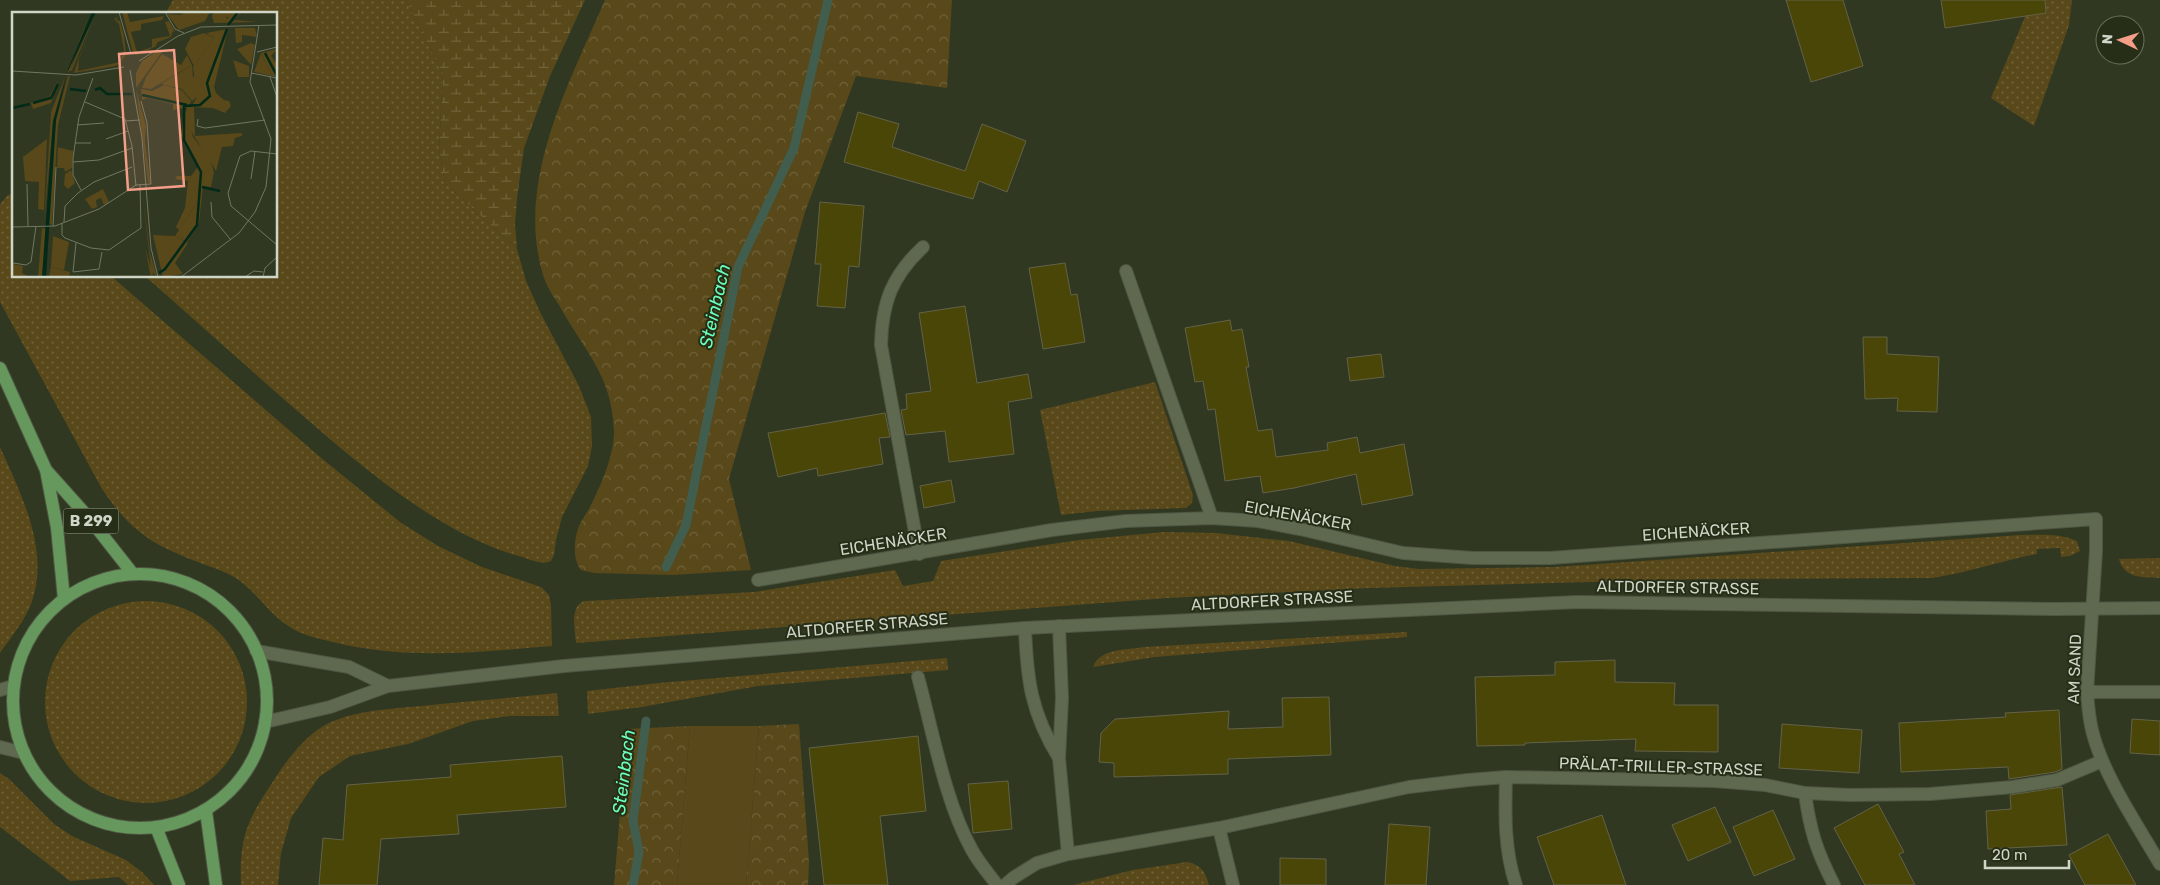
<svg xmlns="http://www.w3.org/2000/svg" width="2160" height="885" font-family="Rubik,sans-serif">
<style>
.grass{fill:url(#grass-dots)}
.forest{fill:url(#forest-crowns)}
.wetland{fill:url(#wetland-marsh)}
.green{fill:#59481a}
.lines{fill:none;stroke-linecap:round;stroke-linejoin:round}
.stream{stroke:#405d4d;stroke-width:9}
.building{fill:#494608;stroke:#636248}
.lane-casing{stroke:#4f5642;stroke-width:14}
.street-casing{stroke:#4f5642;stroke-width:14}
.secondary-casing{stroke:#4f5642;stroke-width:14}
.primary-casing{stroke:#4f5642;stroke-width:14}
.lane{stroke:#5f6950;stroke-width:12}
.street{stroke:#5f6950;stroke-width:12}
.secondary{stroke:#5f6950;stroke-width:12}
.primary{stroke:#66975d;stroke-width:12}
.labels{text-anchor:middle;stroke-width:4;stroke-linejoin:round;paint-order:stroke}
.shield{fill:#262e17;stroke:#9ca392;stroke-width:1}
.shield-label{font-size:15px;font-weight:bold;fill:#cfd5c7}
.street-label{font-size:16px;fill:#cfd5c7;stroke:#262e17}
.water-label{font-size:18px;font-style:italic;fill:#6bffbb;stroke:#262e17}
.inset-river{fill:none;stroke:#032919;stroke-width:2.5}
.inset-road{fill:none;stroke:#707763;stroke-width:1}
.view{fill:#f49e89;fill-opacity:0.15;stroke:#f49e89;stroke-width:2.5}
.inset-edge{fill:none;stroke:#cfd5c7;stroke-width:2.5}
</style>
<defs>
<pattern id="grass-dots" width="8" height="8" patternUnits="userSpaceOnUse" patternTransform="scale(1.25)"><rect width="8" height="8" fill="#59481a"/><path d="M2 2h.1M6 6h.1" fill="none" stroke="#70623a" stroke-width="1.8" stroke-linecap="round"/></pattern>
<pattern id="forest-crowns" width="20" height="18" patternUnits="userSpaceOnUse" patternTransform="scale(1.25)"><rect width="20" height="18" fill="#59481a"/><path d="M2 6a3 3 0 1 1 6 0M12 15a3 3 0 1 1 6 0" fill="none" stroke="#70623a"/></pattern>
<pattern id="wetland-marsh" width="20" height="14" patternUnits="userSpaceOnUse" patternTransform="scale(1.25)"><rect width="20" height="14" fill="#59481a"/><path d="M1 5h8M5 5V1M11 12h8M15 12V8" fill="none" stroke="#70623a"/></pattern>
</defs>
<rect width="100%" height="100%" fill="#303821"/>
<g class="grass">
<path d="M 173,0 L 406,0 L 443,74 L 439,149 L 445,183 L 517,249 L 526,281 L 541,314 L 579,386 L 591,417 L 592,446 L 588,466 L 562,517 L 556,540 L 554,555 L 551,561 C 542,565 531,560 522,557 C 436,534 353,459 287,402 C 240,360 192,318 145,276 L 276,276 L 276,14 L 165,14 Z"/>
<polygon points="2028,0 2072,0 2069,25 2034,126 1991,98 2027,12"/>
<path d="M 14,193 L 14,276 L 111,276 L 320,457 L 400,522 L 438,546 L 482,567 L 541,587 L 549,595 L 551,605 L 552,646 C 479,652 408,660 337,643 C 322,639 307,637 293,629 C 269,616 257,591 234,577 C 222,570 208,566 195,561 C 149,543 130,530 102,489 L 0,302 L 0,204 L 8,195 Z"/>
<polygon points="1155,382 1190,486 1193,496 1192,503 1186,508 1097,511 1061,515 1040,410"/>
<path d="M 0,447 C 21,494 51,552 31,604 C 24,622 11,637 0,653 Z"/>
<path d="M 1164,532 L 1216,533 L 1289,541 L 1395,566 L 1419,569 L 1555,567 L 2020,535 C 2040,535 2059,533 2077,541 L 2080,551 L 2070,556 L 2061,557 L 2060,548 L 2037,549 L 2037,554 C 2001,561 1967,573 1932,578 L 1700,579 L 1370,588 L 1168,598 L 576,643 C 575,630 569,605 585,601 L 754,592 L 895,570 L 903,586 L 933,581 L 941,561 L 1079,540 Z"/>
<path d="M 2160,558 L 2160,578 C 2143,577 2124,579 2119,559 Z"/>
<circle cx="146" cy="702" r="101"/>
<path d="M 1407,632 L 1407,637 L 1155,657 L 1093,667 C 1100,648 1127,650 1144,647 Z"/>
<polygon points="947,658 948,670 758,686 642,707 588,714 587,691 659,683"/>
<path d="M 557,693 L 559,716 L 510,716 L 473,721 L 408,744 L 350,756 L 319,777 L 291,818 L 281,853 L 278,885 L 241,885 C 239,841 246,822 270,786 C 283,765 305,734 329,723 C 357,710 391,709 421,706 C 467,701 512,698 557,693 Z"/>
<polygon points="0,773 9,779 54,824 72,836 126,860 142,872 154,885 128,885 119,877 70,881 0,827"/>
<path d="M 1187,862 C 1201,865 1205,871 1209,885 L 1073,885 L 1133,870 Z"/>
</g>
<g class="forest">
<path d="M 605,0 L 952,0 L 947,88 L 856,76 L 805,212 L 729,479 L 751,570 L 673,575 L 594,573 L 581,570 C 572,559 574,538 579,526 C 582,519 587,513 590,507 C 601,485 614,456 614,431 C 612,374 584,351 559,305 C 553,296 546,285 543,275 C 515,181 569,84 605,0 Z"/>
<polygon points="799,724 809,862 808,885 746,885 759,726"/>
<polygon points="690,726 677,885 614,885 627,729"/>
</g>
<polygon class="wetland" points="406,0 585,0 550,76 524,148 517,198 515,224 517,249 445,183 439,149 443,74"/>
<polygon class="green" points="690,726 759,726 746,885 677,885"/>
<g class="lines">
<g class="stream">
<polyline points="666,567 686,525 738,267 794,148 828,0"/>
<polyline points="633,885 639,852 633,821 646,721"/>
</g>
</g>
<g class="building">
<polygon points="1786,0 1843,0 1863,66 1811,82"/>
<polygon points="1941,0 2045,0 2046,13 1945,28"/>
<polygon points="858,112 899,124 892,147 965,171 982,124 1026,141 1007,192 979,181 973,199 844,162"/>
<polygon points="820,202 864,206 859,267 849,266 845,308 817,306 821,264 815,264"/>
<polygon points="1065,263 1071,295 1077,294 1085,342 1043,349 1029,268"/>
<polygon points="965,306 977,383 1028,374 1032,398 1008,402 1014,454 949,462 945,431 906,435 901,410 907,409 906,394 931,391 919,313"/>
<polygon points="1230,320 1232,331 1242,329 1249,367 1246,367 1258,431 1272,429 1276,457 1328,450 1327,443 1357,437 1360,453 1404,444 1413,495 1362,505 1356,474 1294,488 1263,493 1260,476 1225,481 1215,409 1208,410 1203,381 1195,382 1185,328"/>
<polygon points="1863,337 1887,337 1887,354 1939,357 1937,412 1897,411 1898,398 1865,399"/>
<polygon points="1381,354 1384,377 1350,381 1347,358"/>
<polygon points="885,413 890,437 879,438 883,464 818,476 817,468 778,477 768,433"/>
<polygon points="951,480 955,502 924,508 920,486"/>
<polygon points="1615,660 1615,682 1675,683 1674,705 1718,705 1718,752 1635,751 1636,739 1525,743 1525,745 1477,746 1475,677 1555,675 1555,662"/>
<polygon points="1329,697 1331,755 1228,759 1228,774 1114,777 1114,763 1099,762 1101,733 1115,719 1229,711 1228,729 1283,727 1282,698"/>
<polygon points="2059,710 2062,769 2055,772 2009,779 2008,767 1901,772 1899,723 2006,717 2005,713"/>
<polygon points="2132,719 2160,721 2160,755 2130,753"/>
<polygon points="1782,724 1862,730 1859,773 1779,768"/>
<polygon points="918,736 926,811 880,816 888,885 824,885 809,748"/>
<polygon points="562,756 566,807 457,815 459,834 381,839 377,885 319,885 323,838 343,840 347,785 451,777 450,765"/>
<polygon points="1008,781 1012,829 973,833 968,784"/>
<polygon points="2062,787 2067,845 1988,849 1986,811 2011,809 2010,795"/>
<polygon points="1878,804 1904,852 1899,854 1915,885 1865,885 1834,828"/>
<polygon points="1715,807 1731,842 1688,861 1672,825"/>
<polygon points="1773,810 1795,859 1754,876 1733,827"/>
<polygon points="1602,815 1626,885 1554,885 1537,837"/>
<polygon points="1389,824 1430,827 1426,885 1385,885"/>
<polygon points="2108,834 2136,885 2085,885 2069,855"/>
<polygon points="1280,858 1326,859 1326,885 1280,885"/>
</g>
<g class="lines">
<defs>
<g id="lane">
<polyline points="1126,271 1212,518"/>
<path d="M 919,554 L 881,345 C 882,302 892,276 923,247"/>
<path d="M 918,677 C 933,732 945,802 972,850 C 979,863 989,874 997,885"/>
</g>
<g id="street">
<path d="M 758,580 L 1052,530 L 1126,521 L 1212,518 L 1258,521 L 1300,529 L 1403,553 L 1473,558 L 1550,558 L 2096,519 L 2096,551 L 2087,692 C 2088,706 2089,720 2093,734 C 2104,776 2138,826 2160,864"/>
<polyline points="1059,626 1062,698 1059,758 1068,854"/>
<path d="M 1025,628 C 1027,680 1031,713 1059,758"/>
<polyline points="2087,692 2160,692"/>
<path d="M 1506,777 C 1505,813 1504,850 1516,885"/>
<path d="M 1805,793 C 1810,831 1817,852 1834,885"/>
<polyline points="1219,828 1233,885"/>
<polyline points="1005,885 1013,878 1037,863 1068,854 1219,828 1409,787 1468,780 1506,777 1714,781 1765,785 1805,793 1850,795 1930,794 2013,787 2057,780 2102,761"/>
</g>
<g id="secondary">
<polyline points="256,651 349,667 388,686"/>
<polyline points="0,690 13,686"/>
<polyline points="265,722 330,707 388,686 564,666 1025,628 1577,602 2055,609 2160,608"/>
<polyline points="0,747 24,753"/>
</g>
<g id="primary">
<polyline points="0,368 46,470 57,528 64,599"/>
<polyline points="46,470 89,518 133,574"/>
<circle cx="140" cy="701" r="127"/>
<polyline points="206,811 216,885"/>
<polyline points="156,827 179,885"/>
</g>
</defs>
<use href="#lane" class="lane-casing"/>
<use href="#street" class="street-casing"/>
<use href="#secondary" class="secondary-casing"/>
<use href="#primary" class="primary-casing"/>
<use href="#lane" class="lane"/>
<use href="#street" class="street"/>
<use href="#secondary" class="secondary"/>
<use href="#primary" class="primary"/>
</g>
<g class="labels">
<rect class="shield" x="63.5" y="508.5" width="55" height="25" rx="4"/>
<g class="shield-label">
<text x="91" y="526">B 299</text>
</g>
<g class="street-label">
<text transform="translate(1298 515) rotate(10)" y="6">EICHENÄCKER</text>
<text transform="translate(1696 531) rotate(-4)" y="6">EICHENÄCKER</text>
<text transform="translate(893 541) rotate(-9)" y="6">EICHENÄCKER</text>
<text transform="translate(1678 587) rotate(1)" y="6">ALTDORFER STRASSE</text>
<text transform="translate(1272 600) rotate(-3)" y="6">ALTDORFER STRASSE</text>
<text transform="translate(867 625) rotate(-5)" y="6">ALTDORFER STRASSE</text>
<text transform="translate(2074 669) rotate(-88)" y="6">AM SAND</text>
<text transform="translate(1661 766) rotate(2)" y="6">PRÄLAT-TRILLER-STRASSE</text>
</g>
<g class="water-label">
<text transform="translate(715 306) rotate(-77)" y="6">Steinbach</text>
<text transform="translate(624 772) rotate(-83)" y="6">Steinbach</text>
</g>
</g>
<g transform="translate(12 12)">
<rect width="265" height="265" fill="#303821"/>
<path d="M 78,0 L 58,58 L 84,0 L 60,58 L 56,60 ZM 85,0 L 67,47 L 66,59 L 108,50 L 112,38 L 107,12 L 102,7 L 106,5 L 105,0 L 106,6 L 104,8 L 108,9 L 112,23 L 114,42 L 108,51 L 104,54 L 62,61 L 67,46 ZM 110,0 L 115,0 L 118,10 L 152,4 L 150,8 L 129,12 L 129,18 L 119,20 L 125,40 L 140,35 L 140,27 L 158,24 L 153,10 L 157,9 L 163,20 L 161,19 L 159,25 L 146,30 L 143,35 L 124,43 L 121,41 ZM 200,4 L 213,4 L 219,11 L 223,8 L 247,10 L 202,11 ZM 223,16 L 243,16 L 245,25 L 230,23 L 230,30 L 224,31 ZM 239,31 L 243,33 L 239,53 L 225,37 ZM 148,37 L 150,40 L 124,76 L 124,61 L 130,49 ZM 249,41 L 260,64 L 242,60 ZM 150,42 L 169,53 L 175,43 L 180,53 L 139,77 L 130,76 L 134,65 ZM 221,48 L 237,54 L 237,65 L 226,65 ZM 56,64 L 58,64 L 46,113 L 40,212 L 36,213 L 44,108 ZM 53,65 L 41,109 L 32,214 L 39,100 ZM 46,69 L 39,91 L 21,97 L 19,91 L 37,85 ZM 124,77 L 134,114 L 133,130 L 138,168 L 138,171 L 136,171 ZM 173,97 L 181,125 L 197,145 L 202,160 L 199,175 L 187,174 L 186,189 L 167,218 L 164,215 L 173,196 L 176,169 L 163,167 L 165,164 L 179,164 L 186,155 L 169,123 ZM 35,127 L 32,198 L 26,197 L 27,170 L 13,169 L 11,145 ZM 46,135 L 61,139 L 60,156 L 53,160 L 52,156 L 45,156 ZM 59,158 L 63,171 L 56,177 L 52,173 L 53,162 ZM 91,177 L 97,190 L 92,193 L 89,186 L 84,188 L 85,195 L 80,197 L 73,187 ZM 130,179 L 138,240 L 145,265 L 141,261 L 140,265 L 138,261 L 133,235 L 139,256 ZM 30,216 L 35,217 L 30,265 L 26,265 Z" fill="#59481a"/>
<path d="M 174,0 L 183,1 L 198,0 L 193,9 L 167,18 L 155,2 L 168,3 ZM 202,0 L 230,0 L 216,11 L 216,5 L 200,4 ZM 216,17 L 202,75 L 204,81 L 212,88 L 217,89 L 219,94 L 213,101 L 201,96 L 179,95 L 185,85 L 181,55 L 202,26 L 194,21 ZM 265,37 L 259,44 L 265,52 L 265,58 L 262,57 L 265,64 L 260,64 L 249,41 ZM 152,73 L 170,78 L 179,89 L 177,95 L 161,98 L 161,92 L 135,86 L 130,88 L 129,77 L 140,79 ZM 187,174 L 191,174 L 187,211 L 175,230 L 163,224 L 186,189 Z" fill="#59481a"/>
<path d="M 192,21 L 202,26 L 182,54 L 173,37 L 179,25 ZM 180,53 L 181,65 L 187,64 L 189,72 L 185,85 L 180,89 L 170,77 L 149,72 Z" fill="#59481a"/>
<path d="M 41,224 L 57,230 L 52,258 L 39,255 Z" fill="#59481a"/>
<path d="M 175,95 L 182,95 L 183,124 L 230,121 L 230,124 L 223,126 L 221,134 L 210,135 L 204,159 L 179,119 L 172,114 ZM 16,143 L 32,144 L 31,168 L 15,168 ZM 141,223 L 163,224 L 176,231 L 163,251 L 171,262 L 151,265 ZM 0,252 L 11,254 L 10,261 L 17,265 L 0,265 ZM 39,255 L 58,260 L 57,265 L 37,265 Z" fill="#59481a"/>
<path d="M 80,0 L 84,0 L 56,59 L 56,57 ZM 54,66 L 44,108 L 34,265 L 30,265 L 41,109 Z" fill="#032919"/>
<path class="inset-river" d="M 216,13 L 226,0M 253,41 L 265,64M 58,77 L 74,79M 83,78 L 88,76 L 95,82 L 120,82M 130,83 L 175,93M 21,91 L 39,86 L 46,72M 0,96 L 18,92M 190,175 L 208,179M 147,261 L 153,257 L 185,213 L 189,160 L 172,128 L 172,94 L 188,93 L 198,84 L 195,71 L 215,17"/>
<path class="inset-road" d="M 107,0 L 119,42M 153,0 L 163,17 L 172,21M 245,40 L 265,35M 127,49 L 166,24 L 189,15 L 265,13M 118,58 L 130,126 L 139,236 L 146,265M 0,59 L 64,63 L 112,55M 239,61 L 265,66M 258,65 L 265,85M 73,90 L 113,107 L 120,134 L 124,174M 186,107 L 185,114 L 193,116 L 253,108M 113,109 L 128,108M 65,113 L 92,111M 94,127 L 116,119M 63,131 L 79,131M 265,142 L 239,139 L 228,144 L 216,181 L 219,194 L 265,233M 61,150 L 87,148 L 120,136M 239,167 L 243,139M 15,172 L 16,214M 69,178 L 61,163 L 61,146 L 67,105 L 81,66M 199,190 L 200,205 L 219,228M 52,210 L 53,194 L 66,181 L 82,170 L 120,155M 50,211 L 50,223 L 53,226 L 79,236 L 97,238 L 129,216 L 128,172M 41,214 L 44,155M 0,215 L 43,214 L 87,197 L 124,173 L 139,172 L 135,111 L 129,89M 64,231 L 61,260 L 87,257 L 90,240M 1,251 L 14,253 L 19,250 L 24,214M 169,265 L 227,221 L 243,200 L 254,175 L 259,127 L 238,70 L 247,13M 233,265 L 242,259 L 251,260M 251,265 L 253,256 L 265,245"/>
<path class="view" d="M 162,38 L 172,174 L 116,178 L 107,42 Z"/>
<rect width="265" height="265" class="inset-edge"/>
</g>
<g transform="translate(2120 40) rotate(274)"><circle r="24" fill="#262e17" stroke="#6a715d"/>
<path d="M0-4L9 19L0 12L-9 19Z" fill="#f49e89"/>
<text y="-8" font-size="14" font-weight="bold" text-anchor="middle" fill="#cfd5c7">N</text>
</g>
<path d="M1985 860v8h84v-8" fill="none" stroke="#cfd5c7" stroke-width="2.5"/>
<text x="1992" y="860" font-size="15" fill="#cfd5c7" stroke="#262e17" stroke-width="4" paint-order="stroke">20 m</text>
</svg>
